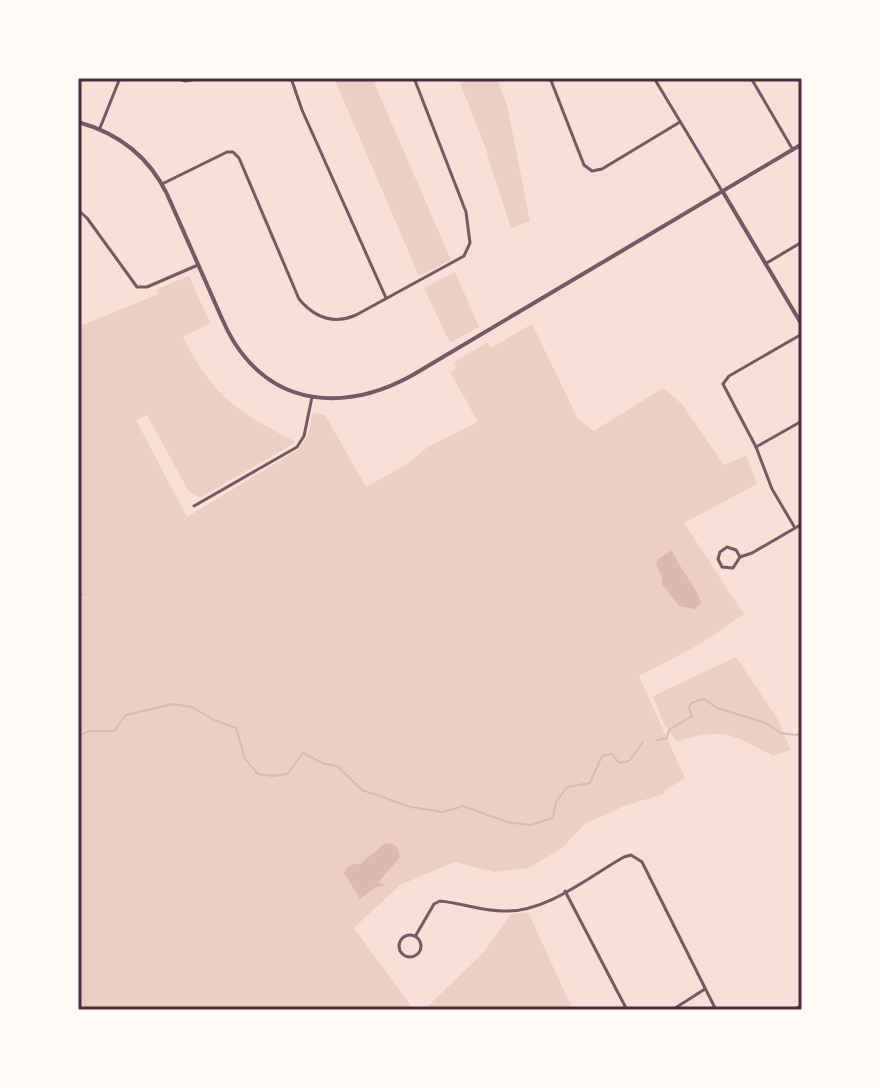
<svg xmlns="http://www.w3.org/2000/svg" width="880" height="1088" font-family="'Noto Sans',sans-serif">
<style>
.green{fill:#ebcfc5}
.water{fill:#dcb8b0}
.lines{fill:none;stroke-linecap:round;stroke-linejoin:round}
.stream{stroke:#dcb8b0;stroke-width:2}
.minor{stroke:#755966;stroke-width:3}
.tertiary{stroke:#755966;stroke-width:4}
.secondary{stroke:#4a2c40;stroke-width:4}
.neatline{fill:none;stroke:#4a2c40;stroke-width:3}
</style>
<rect width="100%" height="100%" fill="#f7e1d7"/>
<g class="green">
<polygon points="334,78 372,78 451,260 419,276"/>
<polygon points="458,78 497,78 507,105 530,221 511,228 483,141"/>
<polygon points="455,272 479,327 450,343 424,288"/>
<path d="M 189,276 L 210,323 L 183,337 C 213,397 238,412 296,442 L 200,498 L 189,492 L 147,415 L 136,420 L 187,517 L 299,449 L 308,435 L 313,413 L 325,415 L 366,487 L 407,464 L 429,446 L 478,422 L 450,372 L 457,368 L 454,362 L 488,342 L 491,348 L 532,324 L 578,419 L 594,431 L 663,388 L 681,403 L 724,465 L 746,456 L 757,484 L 684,523 L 744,614 L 702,643 L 639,676 L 685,778 L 664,791 L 664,794 L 624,806 L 585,824 L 562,848 L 528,868 L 494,872 L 454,862 L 400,885 L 354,928 L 414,1010 L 78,1010 L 78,317 L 83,325 L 158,294 L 157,289 Z"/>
<path d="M 736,657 L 778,720 L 791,750 L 773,756 C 730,733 725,728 676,741 L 664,724 L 653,696 Z"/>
<polygon points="528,912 573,1010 424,1010 483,953 511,914"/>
</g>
<g class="water">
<path d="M 672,550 C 680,570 693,581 701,602 L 700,605 L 695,609 L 679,606 L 662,584 L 662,577 L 656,565 L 658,559 Z"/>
<path d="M 391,843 L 398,848 L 400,857 L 378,883 L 387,885 L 376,887 L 360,899 L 344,873 C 348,864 352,864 360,864 L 384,844 Z"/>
</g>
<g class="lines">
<g class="stream">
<polyline points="80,596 83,594"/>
<polyline points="78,736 90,731 114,731 126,715 173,704 192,707 214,720 236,728 245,759 258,774 273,776 287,774 303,753 324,764 337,766 362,790 411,807 443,812 463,806 507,822 530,825 553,818 556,802 567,787 590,783 602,756 612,754 619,763 629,761 643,742"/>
<polyline points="657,740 667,738 669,730 692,716 689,708 691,703 704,699 717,708 766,723 780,733 796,735 802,732"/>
</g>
<g class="minor">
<polyline points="177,78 185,81 203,78"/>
<polyline points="291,78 302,110 386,298"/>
<polyline points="550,78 584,165 592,171 602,169 680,122"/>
<polyline points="654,78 722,191"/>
<polyline points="751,78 793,150"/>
<polyline points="100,128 120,78"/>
<path d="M 162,184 L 227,152 L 233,152 L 239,158 L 299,299 C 314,317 333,325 356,315 L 464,256 L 470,243 L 466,212 L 414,78"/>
<polyline points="78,210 87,218 137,287 147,287 198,265"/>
<polyline points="765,264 802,242"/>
<polyline points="756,447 802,421"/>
<polyline points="194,506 297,447 304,436 312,397"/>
<polyline points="795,528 772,489 756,447 723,384 729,376 802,334"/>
<polyline points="740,557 736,550 727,547 720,552 718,559 722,567 733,568 740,557 752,553 802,524"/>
<polyline points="565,891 627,1010"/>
<circle cx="410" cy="946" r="11"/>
<path d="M 416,935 L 434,904 L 440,901 C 461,903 482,911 503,911 C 546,913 588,877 624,857 L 631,855 L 642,862 L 716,1010"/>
<polyline points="672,1010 705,989"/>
</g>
<g class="tertiary">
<path d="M 78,122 C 118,133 149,157 167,194 C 182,228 197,262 212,296 C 221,316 229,338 244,356 C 288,410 354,407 411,376 L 802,144"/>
<polyline points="723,192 802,325"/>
</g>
<polyline class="secondary" points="795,1010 802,1006"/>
</g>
<rect width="880" height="1088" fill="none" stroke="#fffaf5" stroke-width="160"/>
<rect x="80" y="80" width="720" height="928" class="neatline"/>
</svg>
